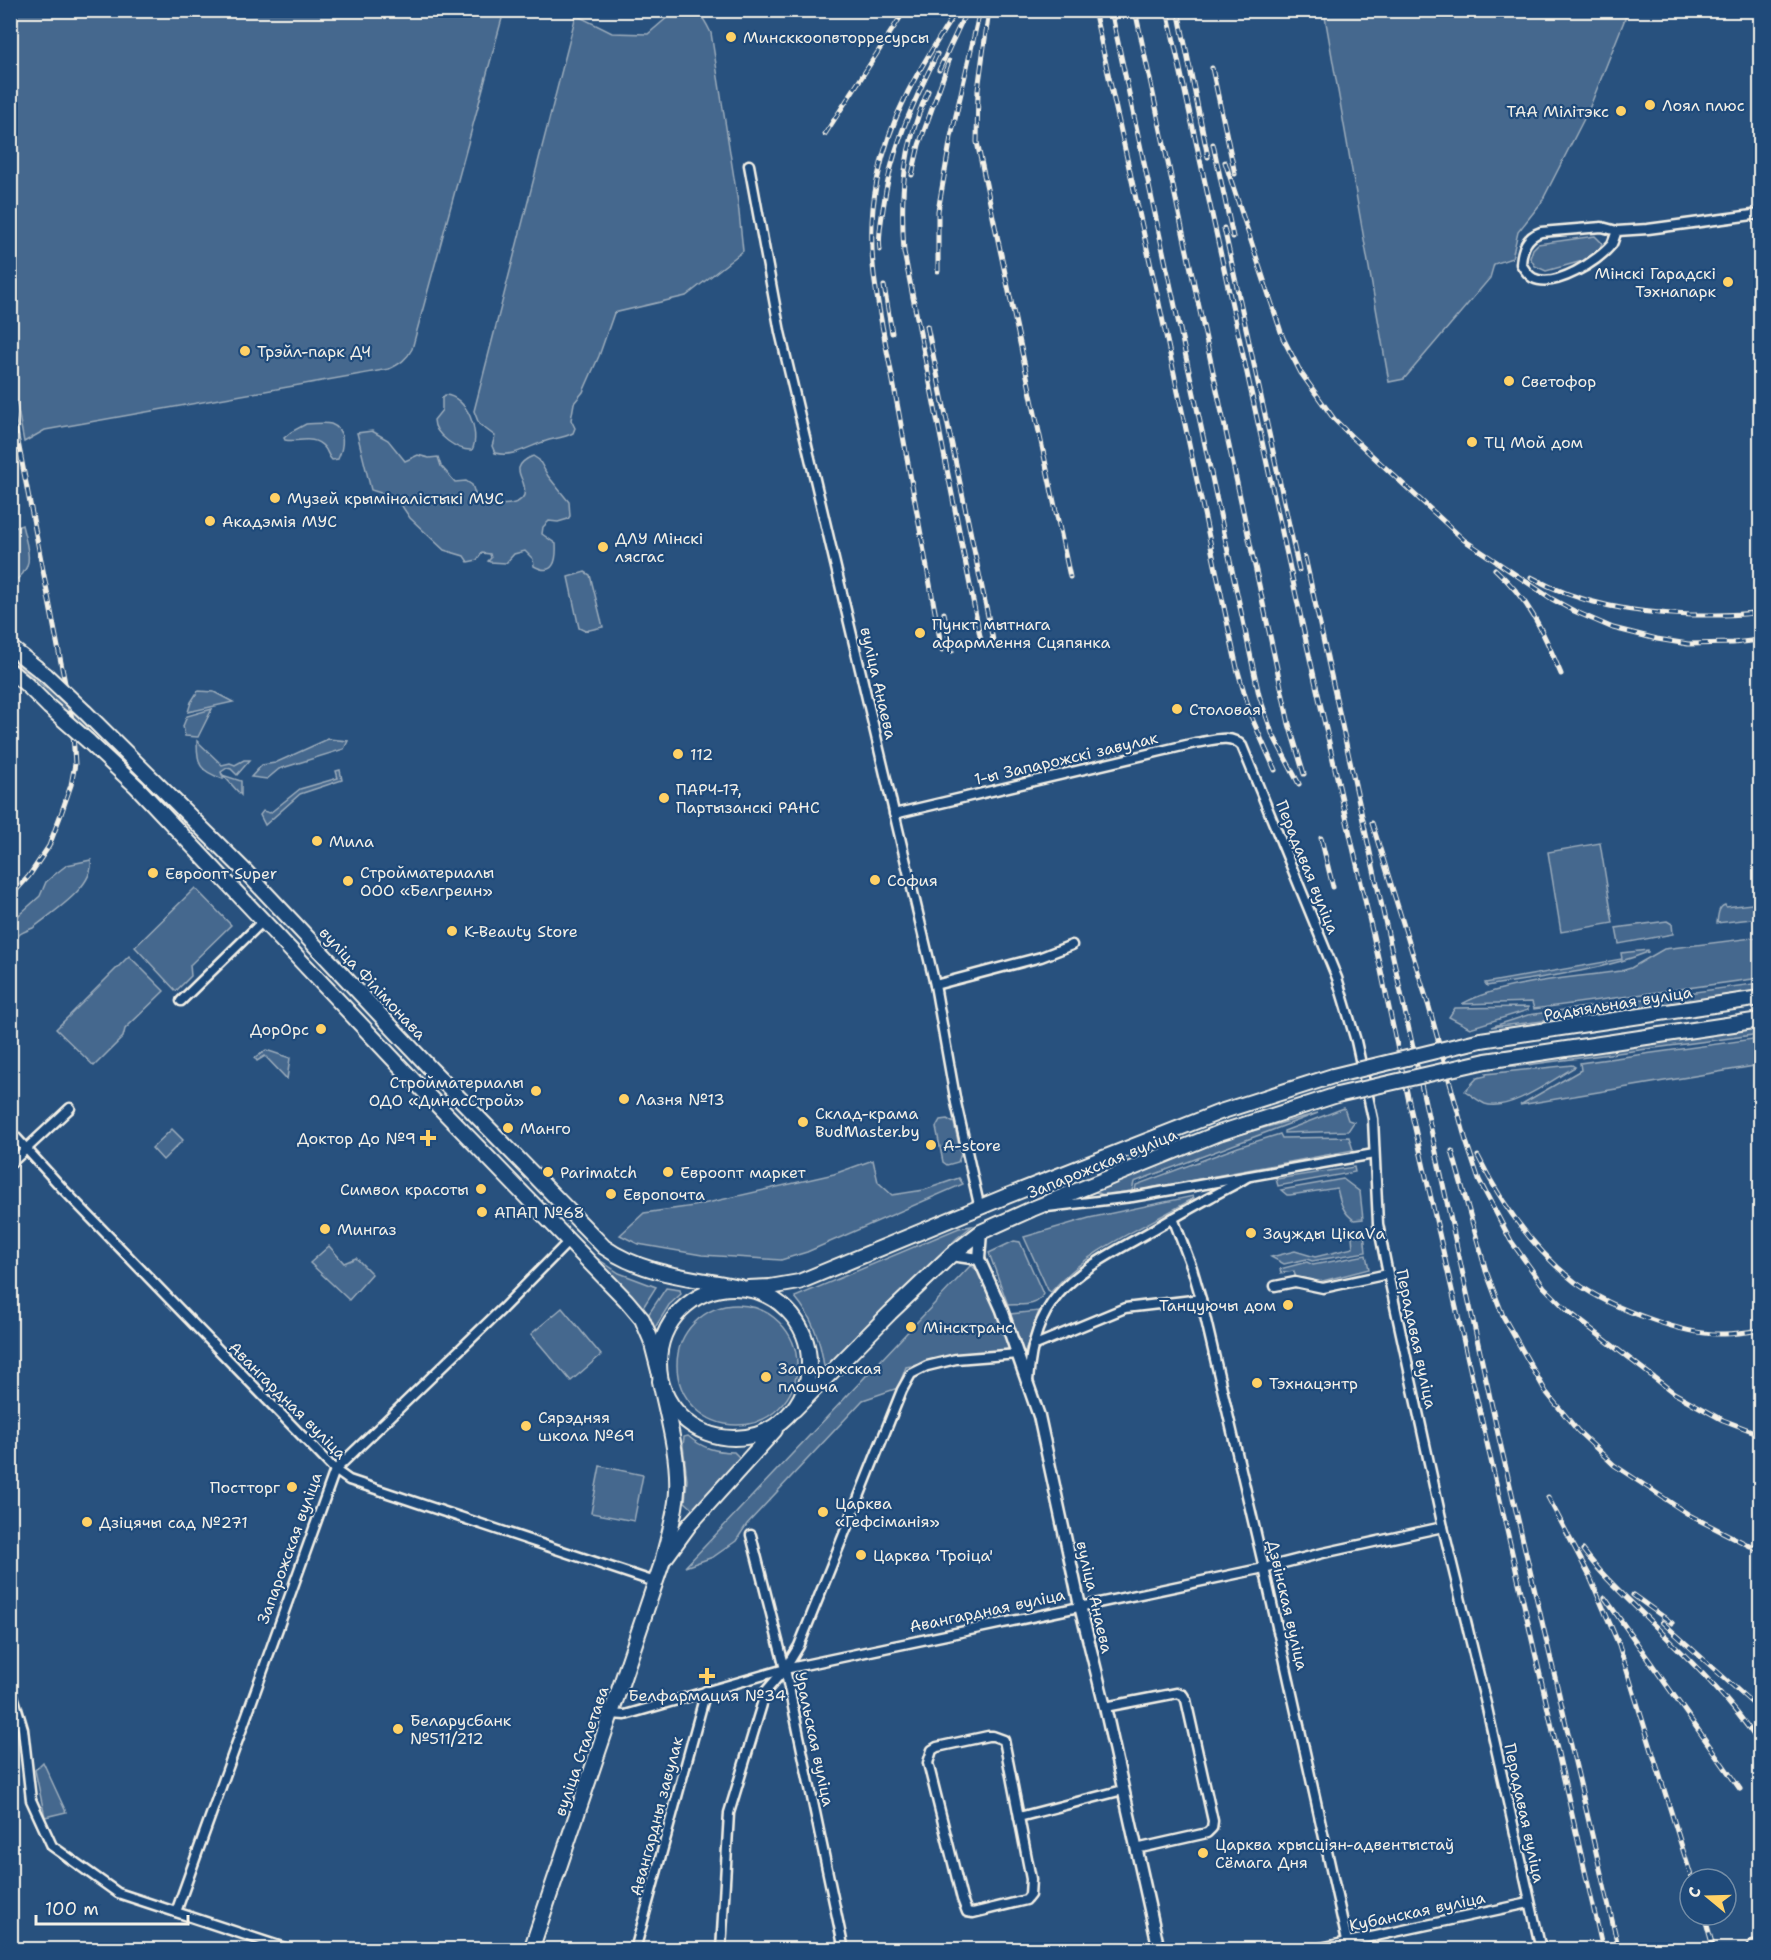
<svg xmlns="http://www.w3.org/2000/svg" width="1771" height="1960" font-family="'Shantell Sans',sans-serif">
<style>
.green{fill:#45688e;stroke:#9cacbb;stroke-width:1.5}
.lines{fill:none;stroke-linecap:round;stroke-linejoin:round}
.minor-casing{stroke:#f4f1e8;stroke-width:13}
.tertiary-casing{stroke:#f4f1e8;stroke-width:15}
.primary-casing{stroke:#f4f1e8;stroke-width:18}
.minor{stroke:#1f4a7a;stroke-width:8}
.tertiary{stroke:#1f4a7a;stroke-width:10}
.primary{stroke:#1f4a7a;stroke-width:14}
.rail-casing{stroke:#f4f1e8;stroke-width:5}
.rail{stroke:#1f4a7a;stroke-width:3;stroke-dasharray:9;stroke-linecap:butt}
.primary-bridge-casing{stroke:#f4f1e8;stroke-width:18;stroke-linecap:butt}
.primary-bridge{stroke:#1f4a7a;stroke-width:14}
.poi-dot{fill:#ffd166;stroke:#1f4a7a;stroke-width:2}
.labels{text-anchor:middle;stroke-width:4.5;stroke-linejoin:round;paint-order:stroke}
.poi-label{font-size:16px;fill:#f4f1e8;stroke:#1f4a7a;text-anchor:start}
.street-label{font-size:16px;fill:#f4f1e8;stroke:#1f4a7a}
</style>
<rect width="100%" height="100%" fill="#28517e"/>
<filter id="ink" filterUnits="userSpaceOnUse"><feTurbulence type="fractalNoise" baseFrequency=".0167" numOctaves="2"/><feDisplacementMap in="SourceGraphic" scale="12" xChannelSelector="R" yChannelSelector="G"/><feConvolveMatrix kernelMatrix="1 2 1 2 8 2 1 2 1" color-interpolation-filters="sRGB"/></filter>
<g filter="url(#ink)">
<g class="green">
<path d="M 676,10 C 699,10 701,12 711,33 L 738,203 L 743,251 L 686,296 L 614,313 L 599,356 L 583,392 L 574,403 L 571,420 L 575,428 L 573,433 C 564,438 555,438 546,441 C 529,446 513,458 495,453 L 492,446 L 495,436 L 479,424 L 474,411 L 576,15 L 612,33 L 648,34 Z"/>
<path d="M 10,11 L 504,11 L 412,349 C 407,359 400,364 389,369 L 45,430 L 24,442 L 10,367 Z"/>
<polygon points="1324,11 1628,11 1589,109 1541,203 1518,232 1512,258 1494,264 1490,278 1404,379 1389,382"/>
<polygon points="1595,236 1602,243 1600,248 1586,260 1546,271 1535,266 1530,258 1533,249 1538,244"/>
<path d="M 445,395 C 467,396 481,433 472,450 C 458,451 434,435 434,420 L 442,410 L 442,398 Z"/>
<path d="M 306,424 C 314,424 324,422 331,424 C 347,430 343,448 338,459 L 332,460 C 328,456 327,450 324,447 C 313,434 298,443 285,440 L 284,438 L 291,432 Z"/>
<path d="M 372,431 L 388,440 L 405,461 L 418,455 L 429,458 L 438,457 L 441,466 L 455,482 L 466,481 L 472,485 C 476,495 476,504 489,504 C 503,505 529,507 524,486 C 523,480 518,474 519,468 C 521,461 528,458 533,456 L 539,460 L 548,476 L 569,502 L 570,516 L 568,519 L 558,522 L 549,521 L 543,527 L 542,534 L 556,544 C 557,560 554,577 534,566 L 533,559 L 525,551 L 514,554 L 506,563 L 490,562 L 488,561 L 491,558 L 490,554 L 482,553 L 477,560 L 468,562 L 464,556 L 444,550 L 410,518 L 400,503 L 392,500 L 384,494 L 371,490 L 357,433 Z"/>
<path d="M 22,525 C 28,551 37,567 11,584 L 11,529 Z"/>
<polygon points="585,572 590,575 603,627 585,631 579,628 568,577"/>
<polygon points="10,658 86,722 87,729 11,664"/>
<polygon points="198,691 214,692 233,702 188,712 191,702"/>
<polygon points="212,709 198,737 185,736 183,726 187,716"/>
<polygon points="328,739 348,741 344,749 279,769 267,779 251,777 262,765 275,763"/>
<path d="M 197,741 L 222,765 L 230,763 L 235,765 L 244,760 L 250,760 L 237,775 L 231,769 L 227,768 L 221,772 L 222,775 L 241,781 L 241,795 L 223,775 L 223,779 C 200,771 197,766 197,741 Z"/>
<polygon points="340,770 342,780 300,794 265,825 260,815 263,811 270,813 300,789 338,778 336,771"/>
<polygon points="1600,843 1613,923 1561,932 1548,852"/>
<path d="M 91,860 C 95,887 51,913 33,928 C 29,930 24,931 20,934 C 16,938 13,945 11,950 L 11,922 L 40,896 L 46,882 L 54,875 L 67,865 Z"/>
<polygon points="195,888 231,925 190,965 191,976 176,991 135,947"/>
<path d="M 1760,903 L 1760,918 L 1717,923 C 1718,916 1718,907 1725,905 L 1726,907 Z"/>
<polygon points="1667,921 1672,924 1673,934 1619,944 1616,928"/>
<path d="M 1760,937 L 1760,978 L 1534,1009 L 1532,1002 L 1462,1004 C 1503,981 1573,978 1621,971 L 1631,968 L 1664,949 Z"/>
<path d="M 1648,950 L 1648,952 C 1597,972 1541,977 1487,986 L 1485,983 L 1622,959 L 1621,953 Z"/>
<polygon points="129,956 164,991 125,1029 123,1037 94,1066 56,1029"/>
<polygon points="1760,983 1760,990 1587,1016 1491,1027 1528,1015"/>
<polygon points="1528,1007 1528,1010 1470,1028 1449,1017 1455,1008"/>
<polygon points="1760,1028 1760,1034 1519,1066 1487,1067 1616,1047"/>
<polygon points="1760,1038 1760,1065 1520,1105 1581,1070 1580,1063"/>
<polygon points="266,1050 290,1058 287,1079 265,1056 257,1061 255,1058"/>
<path d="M 1572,1065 L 1575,1067 C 1553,1079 1510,1112 1485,1104 C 1478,1101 1471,1095 1465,1091 L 1477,1078 L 1486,1076 L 1486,1074 Z"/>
<polygon points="1344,1108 1348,1120 1354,1122 1348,1131 1284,1133 1284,1131"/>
<polygon points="1318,1113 1134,1182 1132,1191 1103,1195 1094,1191 1227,1138"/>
<polygon points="947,1119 954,1123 961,1154 958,1162 947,1165 943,1162 936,1127 940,1120"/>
<polygon points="172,1129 183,1140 163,1160 152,1148"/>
<polygon points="1280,1134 1282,1138 1349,1137 1353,1150 1135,1191 1136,1185 1238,1147"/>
<polygon points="873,1160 878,1182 892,1195 924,1190 959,1178 963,1184 807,1252 781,1260 702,1255 638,1244 620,1235 644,1213 694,1206 834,1174"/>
<polygon points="1354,1167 1355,1172 1278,1186 1276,1179"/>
<path d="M 1343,1179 L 1360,1192 L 1363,1219 L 1354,1220 C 1342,1212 1340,1201 1337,1188 L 1290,1195 L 1287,1195 L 1281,1190 Z"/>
<path d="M 1193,1196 L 1194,1198 C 1146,1227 1088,1248 1051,1292 L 1048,1290 L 1024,1237 L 1089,1218 Z"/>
<path d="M 972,1226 L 957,1238 L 827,1370 L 824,1367 C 821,1342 812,1317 795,1297 L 959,1228 Z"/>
<polygon points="1364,1233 1366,1252 1312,1261 1307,1259 1284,1264 1271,1257 1295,1251 1315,1257 1353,1248 1352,1236"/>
<path d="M 1014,1241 L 1020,1242 L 1043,1294 C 1037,1308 1021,1304 1008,1305 L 989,1253 Z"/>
<polygon points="329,1246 344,1263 356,1258 372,1274 349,1300 310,1263"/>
<polygon points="1366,1255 1369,1269 1315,1283 1296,1279 1294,1271 1281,1273 1280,1269 1307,1262 1313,1265"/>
<polygon points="598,1259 619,1273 656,1287 642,1309 596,1262"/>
<polygon points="971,1265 982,1275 1010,1349 906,1367 898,1388 863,1400 747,1524 736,1541 713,1557 685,1567"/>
<polygon points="666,1288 680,1290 681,1294 669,1305 653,1331 646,1318"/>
<circle cx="737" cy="1365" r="60"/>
<polygon points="562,1308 601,1355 571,1381 531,1334"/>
<polygon points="1039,1311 1024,1354 1010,1314"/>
<path d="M 688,1436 C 702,1448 716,1452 734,1452 L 741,1459 L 698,1507 L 693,1509 L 685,1502 L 687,1480 L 683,1445 L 684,1437 Z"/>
<polygon points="600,1466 643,1475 634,1521 591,1513"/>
<polygon points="43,1762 66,1812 45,1817 35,1770"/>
</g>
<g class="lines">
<defs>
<g id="minor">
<polyline points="749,165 780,332 935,985 956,1103 980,1209"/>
<path d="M 1617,231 C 1615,235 1614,240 1612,244 C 1598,261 1555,289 1533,278 C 1528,275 1524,269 1521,264 C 1522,249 1526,237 1541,232 L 1602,227 L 1617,231 L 1648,229 L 1760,214"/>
<path d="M 894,814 L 1195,743 C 1211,741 1231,733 1242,746 L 1337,978 L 1356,1041 L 1373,1119 L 1378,1224 L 1388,1274 L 1443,1527 L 1487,1708 L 1541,1950"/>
<polyline points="935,985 1041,957 1072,945"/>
<polyline points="181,1001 263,921"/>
<polyline points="10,1131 63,1189 335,1470 349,1480 655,1582"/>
<polyline points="10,1164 70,1108"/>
<polyline points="1047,1207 1132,1197 1374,1154"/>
<polyline points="1173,1218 1192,1268 1201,1299 1264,1568 1349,1950"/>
<polyline points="1275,1286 1295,1282 1323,1288 1388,1274"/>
<polyline points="1033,1346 1125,1308 1201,1299"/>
<path d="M 1028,1381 C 1034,1300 1068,1277 1135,1240 C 1160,1226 1185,1211 1211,1197 C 1223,1190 1235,1185 1247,1177"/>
<polyline points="751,1535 785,1669 844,1950"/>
<polyline points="10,1686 23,1729 31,1800 52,1846 118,1893 291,1950"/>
<polyline points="1105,1707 1177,1693 1183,1695 1186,1700 1213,1821 1212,1828 1207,1833 1136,1849"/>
<polyline points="611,1714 625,1715 785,1669 1264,1568 1323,1553 1443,1527"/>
<polygon points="988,1736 993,1736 1004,1740 1031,1879 1030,1895 1026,1900 973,1913 967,1912 962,1899 928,1763 932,1750 937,1747"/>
<polyline points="1019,1817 1123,1790"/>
<polyline points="176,1912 335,1470 502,1309 570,1240"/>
<polyline points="1753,1946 1753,1950"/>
<polyline points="635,1950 706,1691"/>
<polyline points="721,1950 729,1813 766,1691 785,1669 799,1646 902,1390 911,1374 927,1366 956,1359 1018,1354"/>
<polyline points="1311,1950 1529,1903"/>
</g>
<g id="tertiary">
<polyline points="981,1232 979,1259 1002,1310 1039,1416 1080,1606 1105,1707 1159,1950"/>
<polyline points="951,1255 979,1259"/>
</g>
<g id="primary">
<polyline points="10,647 46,675"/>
<polyline points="10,671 27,685 49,707"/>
<path d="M 85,712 L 245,871 L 429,1067 L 604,1247 C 643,1275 695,1278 740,1287"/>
<polyline points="88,741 137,787 415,1082 626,1300 642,1319 651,1340 659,1371"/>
<polyline points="1481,1040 1760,998"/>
<polyline points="1486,1061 1760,1020"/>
<circle cx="734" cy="1363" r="75"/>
<polyline points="748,1288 770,1287 799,1282 1007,1196 1220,1112 1333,1076"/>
<polyline points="794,1410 890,1313 951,1255 981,1232 1032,1209 1219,1133 1337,1095"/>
<polyline points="666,1557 690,1524 775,1430"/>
<path d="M 531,1950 L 662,1563 C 667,1540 676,1515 677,1491 C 679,1456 667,1415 660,1381"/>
</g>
</defs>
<use href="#minor" class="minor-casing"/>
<use href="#tertiary" class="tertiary-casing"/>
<use href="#primary" class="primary-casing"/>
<use href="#minor" class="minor"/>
<use href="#tertiary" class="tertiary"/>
<use href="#primary" class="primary"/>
<defs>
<g id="rail">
<polyline points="989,10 978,90 977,142 1070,577"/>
<polyline points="1094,10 1156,289 1237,668 1251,716 1275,770"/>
<polyline points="1111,10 1259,695 1272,733 1299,784"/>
<polyline points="1135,10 1289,724 1304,774"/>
<polyline points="1167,10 1308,650 1380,966 1411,1111 1603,1950"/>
<polyline points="1178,10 1208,157"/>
<polyline points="1212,68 1235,174"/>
<polyline points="939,70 967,10"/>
<path d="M 928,91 C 903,147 900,192 904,252 L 981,641"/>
<polyline points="825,134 905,10"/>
<polyline points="1213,144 1233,237"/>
<polyline points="1225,162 1283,338 1301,373 1334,419 1352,437 1464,540 1552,599 1574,611 1613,628 1657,639 1688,644 1733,643 1760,640"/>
<polyline points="912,175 919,145 949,61"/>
<polyline points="1224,228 1299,570"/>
<path d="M 880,250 C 878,237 881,222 883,209 C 891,148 911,108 937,54"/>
<polyline points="938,271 938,211 951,137 980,10"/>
<polyline points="884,286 892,333"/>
<polyline points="927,326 993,640"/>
<polyline points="10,401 72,719 75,764 71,785 61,814 49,846 29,876 10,897"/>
<polyline points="1305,557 1498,1434 1619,1950"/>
<path d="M 1495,569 C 1530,601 1543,631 1561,674"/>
<path d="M 1531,577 C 1581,605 1635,613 1691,615 C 1715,615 1737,616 1760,612"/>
<polyline points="944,613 952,651"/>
<path d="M 942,650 C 926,564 911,478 895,392 C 882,320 862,254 877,181 C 890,114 920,67 957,10"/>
<polyline points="1372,823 1429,1007 1466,1141 1479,1180 1511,1241 1544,1287 1569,1312 1674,1393 1723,1420 1760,1434"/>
<polyline points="1321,838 1333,887"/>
<polyline points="1452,1151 1486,1271 1503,1316 1546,1392 1578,1431 1614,1465 1691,1516 1760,1551"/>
<path d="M 1478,1156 C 1501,1203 1533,1249 1575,1282 C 1598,1299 1626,1311 1653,1320 C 1675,1328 1700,1335 1724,1334 C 1736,1334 1748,1332 1760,1330"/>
<polyline points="1548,1497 1589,1575 1619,1645 1692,1879"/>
<path d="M 1583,1550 C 1603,1577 1628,1599 1653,1624 C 1691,1661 1730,1699 1760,1744"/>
<polyline points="1633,1595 1672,1623"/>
<polyline points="1605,1598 1740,1789"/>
<polyline points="1662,1622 1760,1710"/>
<polyline points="1704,1915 1714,1950"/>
</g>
</defs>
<use href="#rail" class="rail-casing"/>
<use href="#rail" class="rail"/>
<defs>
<g id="primary-bridge">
<polyline points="46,675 85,712"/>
<polyline points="49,707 88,741"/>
<polyline points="1333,1076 1481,1040"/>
<polyline points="1337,1095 1486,1061"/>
</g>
</defs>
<use href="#primary-bridge" class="primary-bridge-casing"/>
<use href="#primary-bridge" class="primary-bridge"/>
</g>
</g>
<g class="poi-dot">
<circle cx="731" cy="37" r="6"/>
<circle cx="1650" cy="105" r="6"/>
<circle cx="1621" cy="111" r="6"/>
<circle cx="1728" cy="282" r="6"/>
<circle cx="245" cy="351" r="6"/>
<circle cx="1509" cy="381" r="6"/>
<circle cx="1472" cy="442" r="6"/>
<circle cx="275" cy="498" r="6"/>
<circle cx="210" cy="521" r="6"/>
<circle cx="603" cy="547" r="6"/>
<circle cx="920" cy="633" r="6"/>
<circle cx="1177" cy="709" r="6"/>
<circle cx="678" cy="754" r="6"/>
<circle cx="664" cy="798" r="6"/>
<circle cx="317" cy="841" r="6"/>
<circle cx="153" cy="873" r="6"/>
<circle cx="875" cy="880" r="6"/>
<circle cx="348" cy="881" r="6"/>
<circle cx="452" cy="931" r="6"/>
<circle cx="321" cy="1029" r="6"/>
<circle cx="536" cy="1091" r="6"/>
<circle cx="624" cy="1099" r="6"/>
<circle cx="803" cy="1122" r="6"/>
<circle cx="508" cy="1128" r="6"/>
<path d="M425 1129h6v6h6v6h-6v6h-6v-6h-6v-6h6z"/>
<circle cx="931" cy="1145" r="6"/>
<circle cx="548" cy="1172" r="6"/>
<circle cx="668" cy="1172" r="6"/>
<circle cx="481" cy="1189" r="6"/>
<circle cx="611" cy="1194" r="6"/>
<circle cx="482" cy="1212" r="6"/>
<circle cx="325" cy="1229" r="6"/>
<circle cx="1251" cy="1233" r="6"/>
<circle cx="1288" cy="1305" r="6"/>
<circle cx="911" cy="1327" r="6"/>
<circle cx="766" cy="1377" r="6"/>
<circle cx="1257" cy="1383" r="6"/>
<circle cx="526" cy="1426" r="6"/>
<circle cx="292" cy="1487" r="6"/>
<circle cx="823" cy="1512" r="6"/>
<circle cx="87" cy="1522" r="6"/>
<circle cx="861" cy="1555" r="6"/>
<path d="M704 1667h6v6h6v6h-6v6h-6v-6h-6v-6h6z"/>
<circle cx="398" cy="1729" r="6"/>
<circle cx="1203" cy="1853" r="6"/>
</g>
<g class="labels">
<g class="poi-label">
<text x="743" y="43">Минсккоопвторресурсы</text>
<text x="1662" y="111">Лоял плюс</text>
<text x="1609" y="117" text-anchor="end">ТАА Мілітэкс</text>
<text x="1716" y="279" text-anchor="end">Мінскі Гарадскі<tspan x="1716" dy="18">Тэхнапарк</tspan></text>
<text x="257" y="357">Трэйл-парк ДЧ</text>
<text x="1521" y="387">Светофор</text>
<text x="1484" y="448">ТЦ Мой дом</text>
<text x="287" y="504">Музей крыміналістыкі МУС</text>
<text x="222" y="527">Акадэмія МУС</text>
<text x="615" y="544">ДЛУ Мінскі<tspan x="615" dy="18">лясгас</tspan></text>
<text x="932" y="630">Пункт мытнага<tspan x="932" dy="18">афармлення Сцяпянка</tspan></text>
<text x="1189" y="715">Столовая</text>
<text x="690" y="760">112</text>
<text x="676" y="795">ПАРЧ-17,<tspan x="676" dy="18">Партызанскі РАНС</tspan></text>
<text x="329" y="847">Мила</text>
<text x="360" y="878">Стройматериалы<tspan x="360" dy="18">ООО «Белгреин»</tspan></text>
<text x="165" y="879">Евроопт Super</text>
<text x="887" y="886">София</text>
<text x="464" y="937">K-Beauty Store</text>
<text x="309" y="1035" text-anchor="end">ДорОрс</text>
<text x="524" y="1088" text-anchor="end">Стройматериалы<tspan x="524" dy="18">ОДО «ДинасСтрой»</tspan></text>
<text x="636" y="1105">Лазня №13</text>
<text x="815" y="1119">Склад-крама<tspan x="815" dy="18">BudMaster.by</tspan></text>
<text x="520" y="1134">Манго</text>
<text x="416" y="1144" text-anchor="end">Доктор До №9</text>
<text x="943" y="1151">А-store</text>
<text x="560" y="1178">Parimatch</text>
<text x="680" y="1178">Евроопт маркет</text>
<text x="469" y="1195" text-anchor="end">Символ красоты</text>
<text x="623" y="1200">Европочта</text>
<text x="494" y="1218">АПАП №68</text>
<text x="337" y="1235">Мингаз</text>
<text x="1263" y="1239">Заужды ЦікаVа</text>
<text x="1276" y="1311" text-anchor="end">Танцуючы дом</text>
<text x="923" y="1333">Мінсктранс</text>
<text x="778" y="1374">Запарожская<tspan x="778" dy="18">плошча</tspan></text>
<text x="1269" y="1389">Тэхнацэнтр</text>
<text x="538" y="1423">Сярэдняя<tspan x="538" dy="18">школа №69</tspan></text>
<text x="280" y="1493" text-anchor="end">Постторг</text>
<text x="835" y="1509">Царква<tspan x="835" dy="18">«Гефсіманія»</tspan></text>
<text x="99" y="1528">Дзіцячы сад №271</text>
<text x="873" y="1561">Царква 'Троіца'</text>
<text x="707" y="1701" text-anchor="middle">Белфармация №34</text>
<text x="410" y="1726">Беларусбанк<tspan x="410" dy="18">№511/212</tspan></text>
<text x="1215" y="1850">Царква хрысціян-адвентыстаў<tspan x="1215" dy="18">Сёмага Дня</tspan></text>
</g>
<g class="street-label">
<text transform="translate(879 683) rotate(77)" y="6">вуліца Анаева</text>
<text transform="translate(1066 758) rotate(-13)" y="6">1-ы Запарожскі завулак</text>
<text transform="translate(1308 867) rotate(68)" y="6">Перадавая вуліца</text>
<text transform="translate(373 983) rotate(47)" y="6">вуліца Філімонава</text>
<text transform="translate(1618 1003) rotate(-9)" y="6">Радыяльная вуліца</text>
<text transform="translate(1102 1163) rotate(-22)" y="6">Запарожская вуліца</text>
<text transform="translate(1417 1339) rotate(78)" y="6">Перадавая вуліца</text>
<text transform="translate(288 1400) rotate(45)" y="6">Авангардная вуліца</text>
<text transform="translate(289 1548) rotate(-70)" y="6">Запарожская вуліца</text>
<text transform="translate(1095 1597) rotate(77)" y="6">вуліца Анаева</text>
<text transform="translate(1288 1605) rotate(77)" y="6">Дзвінская вуліца</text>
<text transform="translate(987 1610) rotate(-12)" y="6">Авангардная вуліца</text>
<text transform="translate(815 1739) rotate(78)" y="6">Уральская вуліца</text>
<text transform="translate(581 1751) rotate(-71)" y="6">вуліца Сталетава</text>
<text transform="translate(1525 1813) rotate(78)" y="6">Перадавая вуліца</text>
<text transform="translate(656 1816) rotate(-75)" y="6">Авангардны завулак</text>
<text transform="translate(1417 1911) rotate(-12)" y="6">Кубанская вуліца</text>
</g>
</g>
<rect width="1771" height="1960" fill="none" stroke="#1f4a7a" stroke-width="36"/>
<rect x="18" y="18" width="1735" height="1924" fill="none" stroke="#f4f1e8" stroke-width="2" filter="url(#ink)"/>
<g transform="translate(1708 1897) rotate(289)"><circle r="28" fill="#1f4a7a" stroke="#748da6" stroke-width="1.5"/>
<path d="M0-4.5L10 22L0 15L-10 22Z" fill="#ffd166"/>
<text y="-9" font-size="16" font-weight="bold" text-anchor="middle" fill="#f4f1e8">С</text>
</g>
<path d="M36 1915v9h152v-9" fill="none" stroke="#f4f1e8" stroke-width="3"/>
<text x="45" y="1915" font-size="18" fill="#f4f1e8" stroke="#1f4a7a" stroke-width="4.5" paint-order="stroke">100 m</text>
</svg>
